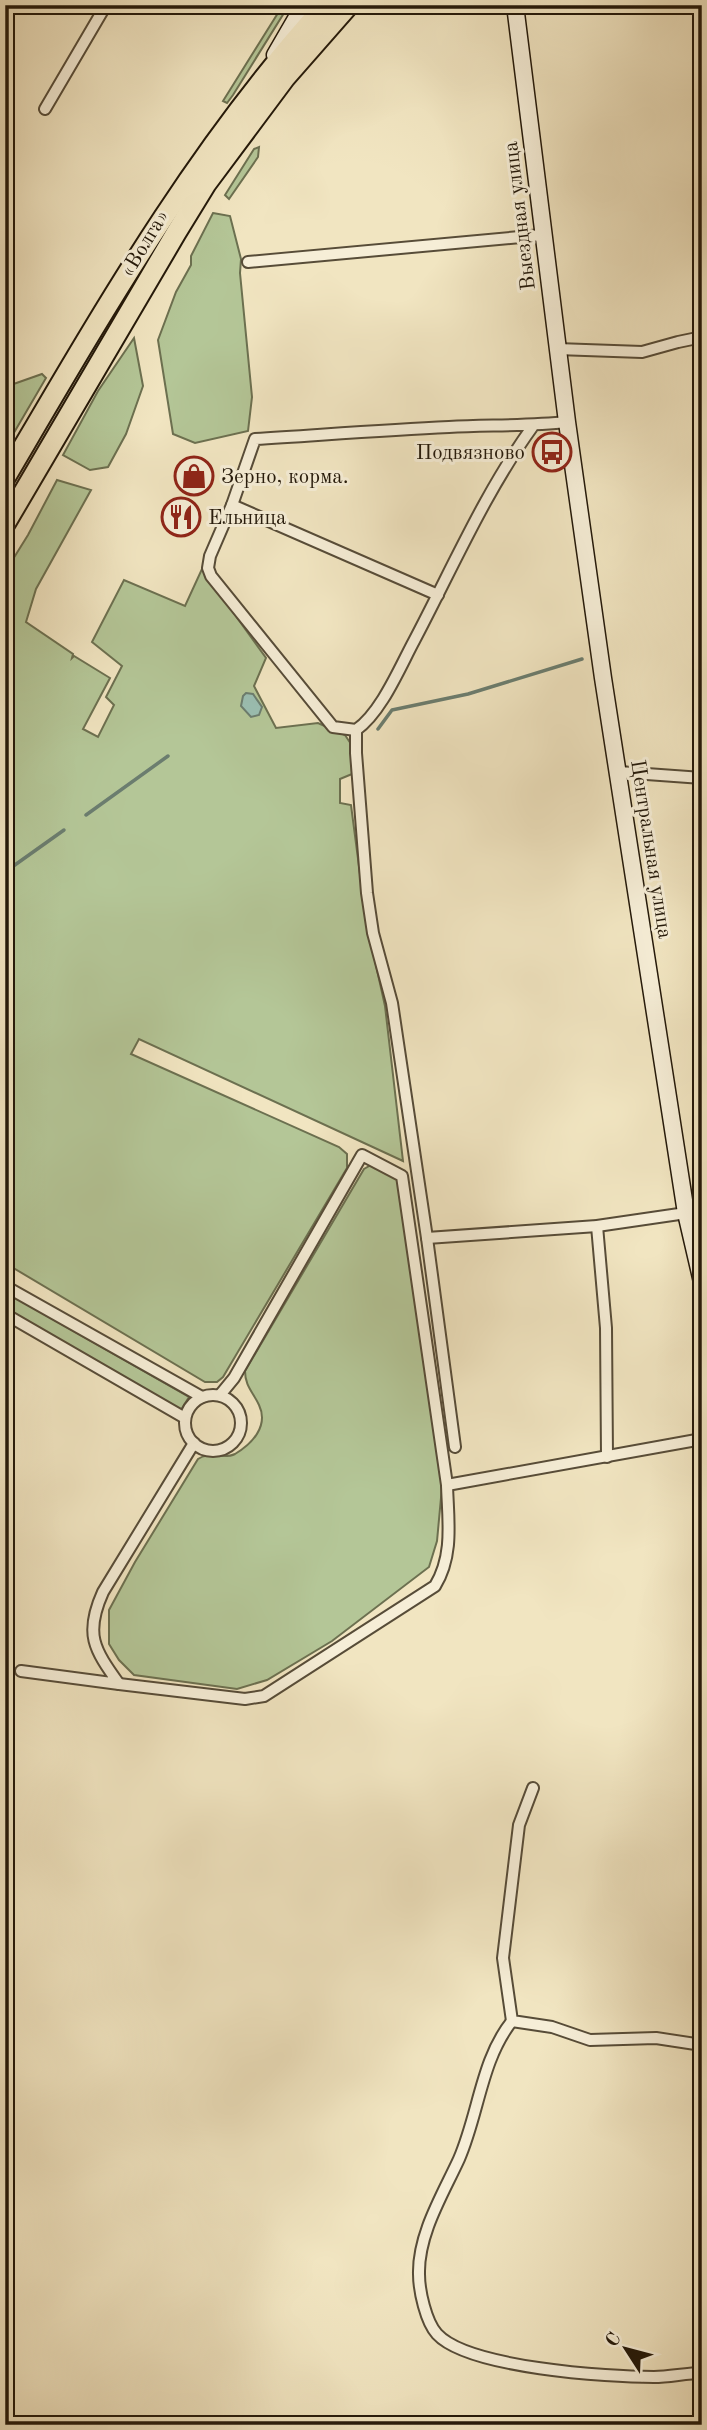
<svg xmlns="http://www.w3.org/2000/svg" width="707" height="2430" font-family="'Old Standard TT',serif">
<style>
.green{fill:#b4c697;stroke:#6c7050;stroke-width:2}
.water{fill:#9bbfb3;stroke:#6b7d6f;stroke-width:2}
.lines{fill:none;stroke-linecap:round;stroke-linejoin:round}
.stream{stroke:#6b7d6f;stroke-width:3.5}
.street-casing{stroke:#574c38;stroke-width:14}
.secondary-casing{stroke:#24190a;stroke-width:19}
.highway-casing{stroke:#24190a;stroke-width:23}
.street{stroke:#f6eed7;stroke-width:10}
.secondary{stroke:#f6eed7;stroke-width:16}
.highway{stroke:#f1e5c1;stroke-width:19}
.labels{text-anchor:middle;stroke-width:6;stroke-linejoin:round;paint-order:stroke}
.street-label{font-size:21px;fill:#24190a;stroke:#f6eed7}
.poi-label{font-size:21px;fill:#24190a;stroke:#f6eed7;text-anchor:start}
</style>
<rect width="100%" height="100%" fill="#f1e5c1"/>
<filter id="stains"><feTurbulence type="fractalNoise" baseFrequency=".00286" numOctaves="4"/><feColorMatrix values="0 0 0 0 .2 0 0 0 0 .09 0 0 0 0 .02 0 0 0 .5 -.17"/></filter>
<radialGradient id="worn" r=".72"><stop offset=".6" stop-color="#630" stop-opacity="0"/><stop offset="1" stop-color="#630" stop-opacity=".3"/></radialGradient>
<g class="green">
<polygon points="283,5 289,5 233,95 227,103 223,101"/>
<polygon points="259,147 258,157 229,199 225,195 254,149"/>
<polygon points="213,213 230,216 241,259 240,273 252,397 248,431 195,443 173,434 158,340 176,292 191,265 191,256"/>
<polygon points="134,338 143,386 126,434 108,467 90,470 63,455 98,391"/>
<polygon points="42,374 46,378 5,448 5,387"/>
<polygon points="57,480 91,490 36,589 26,622 73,654 72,658 74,656 110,678 83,729 98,737 114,705 106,697 122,666 92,642 124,580 185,606 202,569 266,658 254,686 276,728 318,723 345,735 351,744 352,774 340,779 340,803 351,805 366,920 385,1006 403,1161 139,1039 131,1054 339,1147 347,1154 347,1168 223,1377 217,1382 205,1382 5,1263 5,572 28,535"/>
<path d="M 371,1165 L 400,1176 L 442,1487 L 437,1541 L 429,1567 L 332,1641 L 267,1680 L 237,1689 L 134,1675 L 119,1660 L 109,1644 L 109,1610 L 135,1562 L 198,1459 C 209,1451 224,1460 235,1454 C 252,1444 269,1426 259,1405 C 253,1392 245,1386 245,1371 L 364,1169 Z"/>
<polygon points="5,1292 189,1397 181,1410 5,1309"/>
</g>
<polygon class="water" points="246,693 253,694 262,707 259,715 251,717 241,706 243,696"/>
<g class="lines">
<g class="stream">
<polyline points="378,729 392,710 468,694 582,659"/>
<polyline points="86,815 168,756"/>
<polyline points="5,872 64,830"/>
</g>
<defs>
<g id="street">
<polyline points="45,109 106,5"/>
<polyline points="248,262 542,235"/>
<polyline points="557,349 642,352 678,342 702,337"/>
<path d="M 533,426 C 485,492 452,569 414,641 C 400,667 381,713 356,730 L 333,727 L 211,576 L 208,568 L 210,556 L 232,505 L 255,439 C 320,435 384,430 449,427 C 488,425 528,426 567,422"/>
<polyline points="232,505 438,595"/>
<polyline points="356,730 356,753 367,893 373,933 392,1003 427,1238 455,1447"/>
<polyline points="619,772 702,778"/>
<polyline points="597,1226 606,1328 607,1457"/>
<polyline points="427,1238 597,1226 686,1213"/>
<polyline points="5,1286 202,1397"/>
<polyline points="5,1314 185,1418"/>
<polyline points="220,1395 234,1378 362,1155 402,1176 447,1485"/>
<circle cx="213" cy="1423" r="28"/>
<path d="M 21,1671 L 119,1684 C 94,1649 84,1634 103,1592 L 194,1443"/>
<path d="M 119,1684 L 245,1699 L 264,1696 L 435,1586 C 454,1555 448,1520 447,1485 L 702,1439"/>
<polyline points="533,1788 519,1825 503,1958 512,2021 552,2027 590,2040 656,2038 702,2045"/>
<path d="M 512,2021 C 481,2060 479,2113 459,2159 C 443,2194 418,2234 419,2274 C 419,2291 426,2322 437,2334 C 468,2368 608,2377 654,2377 C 670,2377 686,2373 702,2373"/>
</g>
<g id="secondary">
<polyline points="515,5 567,422 603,678 686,1213 702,1282"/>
<polyline points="275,55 304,5"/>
</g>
<g id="highway">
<path d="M 5,478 C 101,315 197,146 326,5"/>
<polyline points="5,524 176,233 206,184 285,78 349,5"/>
</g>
</defs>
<use href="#street" class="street-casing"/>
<use href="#secondary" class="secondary-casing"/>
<use href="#highway" class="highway-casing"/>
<use href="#street" class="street"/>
<use href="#secondary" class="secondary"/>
<use href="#highway" class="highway"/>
</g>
<defs>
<symbol id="bus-ring" viewBox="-11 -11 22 22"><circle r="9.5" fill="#f6eed7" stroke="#8f2418" stroke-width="1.5"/><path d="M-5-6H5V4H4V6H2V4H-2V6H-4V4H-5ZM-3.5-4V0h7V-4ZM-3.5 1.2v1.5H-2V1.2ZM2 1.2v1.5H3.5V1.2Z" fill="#8f2418"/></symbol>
<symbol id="shop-ring" viewBox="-11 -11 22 22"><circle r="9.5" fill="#f6eed7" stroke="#8f2418" stroke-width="1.5"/><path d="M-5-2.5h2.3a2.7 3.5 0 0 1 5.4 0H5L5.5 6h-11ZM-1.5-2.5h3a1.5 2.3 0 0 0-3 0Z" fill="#8f2418"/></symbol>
<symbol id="restaurant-ring" viewBox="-11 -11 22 22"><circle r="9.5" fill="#f6eed7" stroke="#8f2418" stroke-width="1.5"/><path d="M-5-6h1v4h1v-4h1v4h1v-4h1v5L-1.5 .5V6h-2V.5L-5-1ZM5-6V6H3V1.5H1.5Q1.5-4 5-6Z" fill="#8f2418"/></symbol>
</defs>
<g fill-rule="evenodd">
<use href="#bus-ring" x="530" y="430" width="44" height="44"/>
<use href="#shop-ring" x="172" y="454" width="44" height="44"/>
<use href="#restaurant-ring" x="159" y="495" width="44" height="44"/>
</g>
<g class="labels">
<g class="street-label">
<text transform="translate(519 216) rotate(-97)" y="7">Выездная улица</text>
<text transform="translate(144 243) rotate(-59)" y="7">«Волга»</text>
<text transform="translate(652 849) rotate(81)" y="7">Центральная улица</text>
</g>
<g class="poi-label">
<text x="525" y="459" text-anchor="end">Подвязново</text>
<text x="221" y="483">Зерно, корма.</text>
<text x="208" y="524">Ельница</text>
</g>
</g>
<rect width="707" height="2430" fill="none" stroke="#f1e5c1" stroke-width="28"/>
<rect x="7" y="7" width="693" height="2416" fill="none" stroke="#24190a" stroke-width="3.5"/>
<rect x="14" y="14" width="679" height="2402" fill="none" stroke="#24190a" stroke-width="2"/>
<g transform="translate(626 2349) rotate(306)" stroke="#f6eed7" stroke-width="5" paint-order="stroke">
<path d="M0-5L12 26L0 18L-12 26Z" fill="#24190a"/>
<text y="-10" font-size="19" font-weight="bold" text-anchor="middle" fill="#24190a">С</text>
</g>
<rect width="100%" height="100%" filter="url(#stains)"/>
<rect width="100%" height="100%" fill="url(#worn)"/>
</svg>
